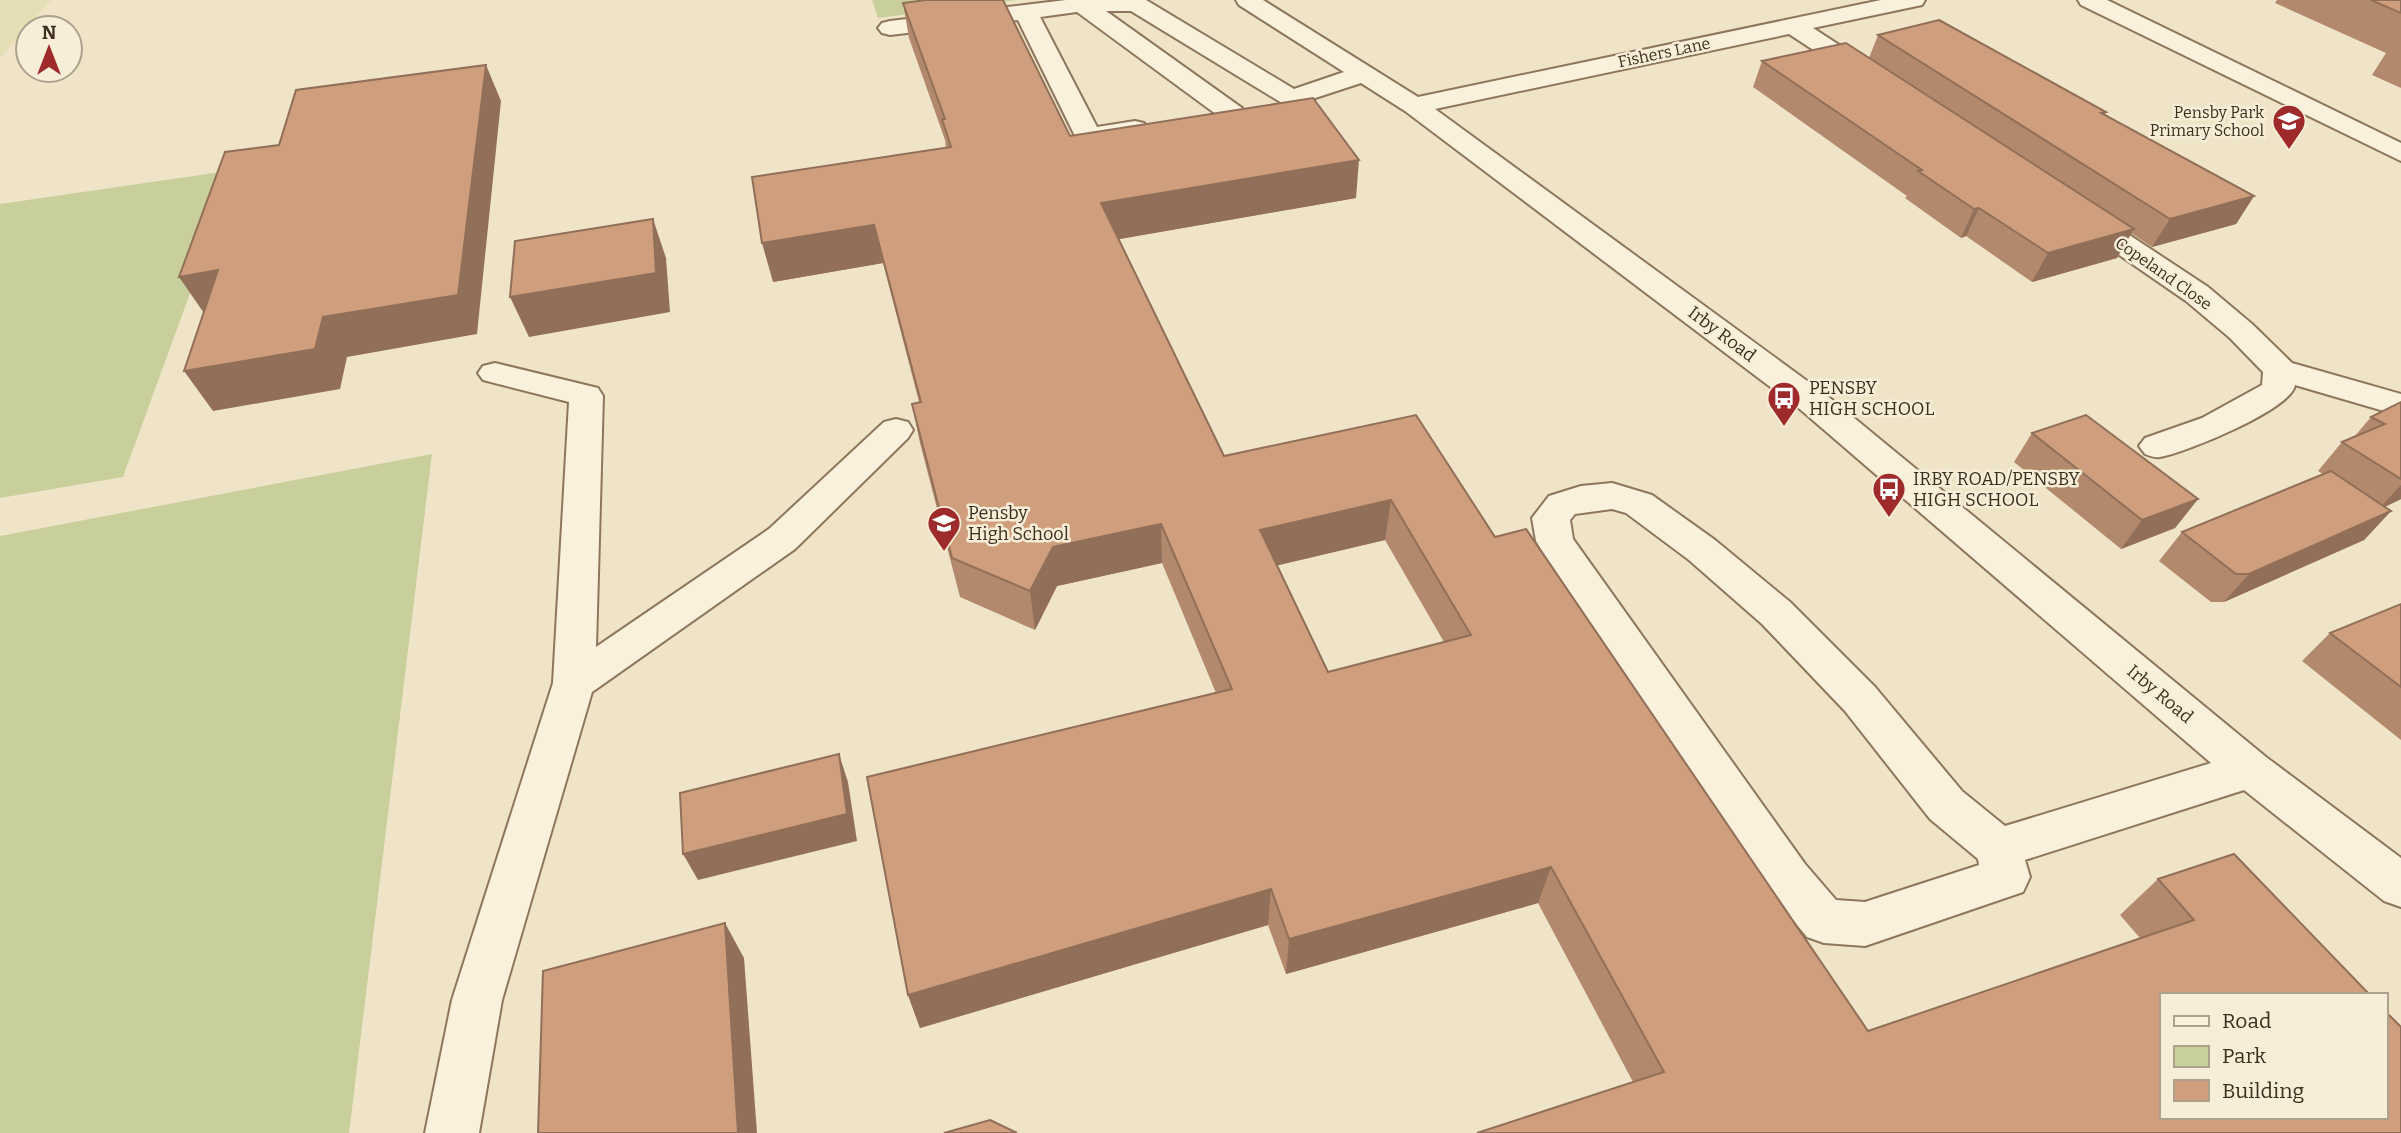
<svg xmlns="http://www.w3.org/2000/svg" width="2401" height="1133" font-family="Bitter,serif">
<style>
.farmland{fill:#e6deb5}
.green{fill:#c9cf9b}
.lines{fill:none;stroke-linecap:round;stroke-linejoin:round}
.minor-casing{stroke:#8d765c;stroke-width:4}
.minor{fill:#faf1dc;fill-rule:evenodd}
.wall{fill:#b2896c;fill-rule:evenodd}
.shaded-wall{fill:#916f58}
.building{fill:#cf9f7d;stroke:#916f58;stroke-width:2;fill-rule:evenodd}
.labels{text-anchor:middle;stroke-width:5;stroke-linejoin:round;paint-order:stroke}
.far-street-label{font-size:16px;fill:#3d2e20;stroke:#f7eed8}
.far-poi-label{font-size:16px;fill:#3d2e20;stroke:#f7eed8;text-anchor:end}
.street-label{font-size:18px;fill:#3d2e20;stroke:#f7eed8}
.poi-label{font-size:18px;fill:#3d2e20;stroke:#f7eed8;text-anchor:start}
</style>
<rect width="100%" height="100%" fill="#f0e4c8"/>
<polygon class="farmland" points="0,0 51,0 0,58"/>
<g class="green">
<polygon points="872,0 1017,0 878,18"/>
<polygon points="235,170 123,477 0,498 0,204"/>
<polygon points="432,454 349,1133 0,1133 0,536"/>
</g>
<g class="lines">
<defs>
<g id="minor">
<path d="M 1066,0 L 1146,0 L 1294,89 L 1344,72 L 1239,5 L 1236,0 L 1263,0 L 1418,97 L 1881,0 L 1925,0 L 1922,5 L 1813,28 L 1879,71 L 1883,76 L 1879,81 L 1870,84 L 1861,81 L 1789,34 L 1435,109 L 1825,394 L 2266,757 L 2401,858 L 2401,907 L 2384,901 L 2244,790 L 2025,860 L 2030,877 L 2023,892 L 1865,946 L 1824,943 L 1807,937 L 1771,894 L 1542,551 L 1536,541 L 1532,518 L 1549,496 L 1581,486 L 1612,483 L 1652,495 L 1715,540 L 1790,602 L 1875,687 L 1962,791 L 2005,826 L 2211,763 L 1801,410 L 1405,111 L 1361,83 L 1300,103 L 1291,106 L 1282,103 L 1131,11 L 1106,11 L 1242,108 L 1246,114 L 1242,120 L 1233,122 L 1224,120 L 1077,12 L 1040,17 L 1097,127 L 1135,121 L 1144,123 L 1148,129 L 1144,135 L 1088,144 L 1079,142 L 1075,136 L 1018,20 L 890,35 L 882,33 L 878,28 L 882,23 L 890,21 ZM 1612,509 L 1626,513 L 1689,560 L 1762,624 L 1845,711 L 1930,819 L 1978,859 L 1979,865 L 1865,902 L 1836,900 L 1805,864 L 1573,539 L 1570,520 L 1575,514 Z"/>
<polygon points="2078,0 2107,0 2401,143 2401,161 2081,5"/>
<path d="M 2080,206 L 2090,209 L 2208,287 L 2252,324 L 2292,363 L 2401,394 L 2401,416 L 2295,385 C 2292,409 2185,453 2160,457 C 2155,458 2150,456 2145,454 L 2139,446 L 2145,438 L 2202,418 L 2262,385 L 2263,372 L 2230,338 L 2186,301 L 2070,221 L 2066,215 L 2070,209 Z"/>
<polygon points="495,363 598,388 603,396 596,647 769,529 884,422 896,419 908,422 913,430 908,438 795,549 592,692 502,1000 479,1133 425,1133 452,1000 553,683 569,402 483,380 478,373 483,366"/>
</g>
</defs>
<use href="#minor" class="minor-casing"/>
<use href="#minor" class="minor"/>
</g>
<g class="wall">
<polygon points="2277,0 2401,0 2401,88 2372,75 2386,53 2275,3"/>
<path d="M 903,3 L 1070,136 L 1356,198 L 1118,239 L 1224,456 L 1416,415 L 1495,537 L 1868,1031 L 2140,938 L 2120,915 L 2158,879 L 2370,995 L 1633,1082 L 1538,903 L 1286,974 L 1268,925 L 920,1028 L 908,995 L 1216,693 L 1162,563 L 1057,586 L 1035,630 L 960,597 L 920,443 L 912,404 L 919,402 L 883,263 L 773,282 L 946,148 L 945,140 L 909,38 ZM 1385,540 L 1444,642 L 1328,672 L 1277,565 Z"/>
<polygon points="1878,35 2106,112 2105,115 2254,196 2236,224 2152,247 2131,233 2117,258 2032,282 1966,236 1961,238 1905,198 1907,196 1753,87 1762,61 1869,58"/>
<polygon points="2401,402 2401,499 2385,507 2391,511 2364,540 2224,602 2211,602 2159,561 2182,532 2323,474 2318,471 2342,442 2354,437 2371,417"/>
<polygon points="2032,433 2198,499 2175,528 2121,549 2014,462"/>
<polygon points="2401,604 2401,740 2302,661 2330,633"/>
</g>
<g class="shaded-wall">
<polygon points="486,65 501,101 477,334 347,357 340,389 213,411 184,371 323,317"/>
<polygon points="1359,160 1356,198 1103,242 1101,203"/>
<polygon points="2254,196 2236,224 2152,247 2170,219"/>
<polygon points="1979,208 1966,236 1961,238 1974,209"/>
<polygon points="653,219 666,258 670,312 529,337 510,297"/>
<polygon points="874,225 883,263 773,282 762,243"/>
<polygon points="2134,229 2117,258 2032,282 2048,253"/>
<polygon points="218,270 206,316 179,277"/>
<polygon points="2401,485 2401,499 2378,510"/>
<polygon points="2198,499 2175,528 2121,549 2142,520"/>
<polygon points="1391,500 1385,540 1258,570 1260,530"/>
<polygon points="2391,511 2364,540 2224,602 2249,574"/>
<polygon points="1161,524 1162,563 1057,586 1035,630 1030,591 1053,547"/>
<polygon points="839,754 848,782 857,841 698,880 683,854"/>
<polygon points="1551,867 1538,903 1286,974 1289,939"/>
<polygon points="1271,889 1268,925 920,1028 908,995"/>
<polygon points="725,923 744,958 757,1133 738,1133"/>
</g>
<g class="building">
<path d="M 926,0 L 1003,0 L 1070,136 L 1313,98 L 1359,160 L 1101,203 L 1224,456 L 1416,415 L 1495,537 L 1526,529 L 1868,1031 L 2194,920 L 2158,879 L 2234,854 L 2370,995 L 2161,995 L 2161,1117 L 2385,1117 L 2385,1011 L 2401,1027 L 2401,1133 L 1477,1133 L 1664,1072 L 1551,867 L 1289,939 L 1271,889 L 908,995 L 867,777 L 1232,689 L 1161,524 L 1053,547 L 1030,591 L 952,558 L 912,404 L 921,402 L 874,225 L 762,243 L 752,177 L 951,147 L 942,119 L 945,119 L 903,3 ZM 1391,500 L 1471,635 L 1328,672 L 1260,530 Z"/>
<polygon points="2371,0 2401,0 2401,13"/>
<polygon points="1939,20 2106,112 2101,113 2254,196 2170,219 1878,35"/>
<polygon points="1846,43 2134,229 2048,253 1979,208 1974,209 1918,171 1922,170 1762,61"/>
<polygon points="486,65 458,295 323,317 315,349 184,371 218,270 179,277 225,152 279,145 296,90"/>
<polygon points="653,219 656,273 510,297 515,241"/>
<polygon points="2401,402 2401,479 2342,442 2385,424 2371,417"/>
<polygon points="2086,415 2198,499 2142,520 2032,433"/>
<polygon points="2331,471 2391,511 2249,574 2236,574 2182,532"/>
<polygon points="2401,604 2401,687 2330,633"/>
<polygon points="839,754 847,814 683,854 680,793"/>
<polygon points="725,923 738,1133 538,1133 543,971"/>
<polygon points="990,1120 1017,1133 944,1133"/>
</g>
<defs>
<symbol id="school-pin" viewBox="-11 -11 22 30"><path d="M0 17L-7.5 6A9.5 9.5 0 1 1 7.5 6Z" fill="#9e2a2b" stroke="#f7eed8"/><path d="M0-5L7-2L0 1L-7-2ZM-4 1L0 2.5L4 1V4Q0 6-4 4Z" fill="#fff"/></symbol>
<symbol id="bus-pin" viewBox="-11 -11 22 30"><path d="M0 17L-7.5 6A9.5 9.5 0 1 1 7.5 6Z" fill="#9e2a2b" stroke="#f7eed8"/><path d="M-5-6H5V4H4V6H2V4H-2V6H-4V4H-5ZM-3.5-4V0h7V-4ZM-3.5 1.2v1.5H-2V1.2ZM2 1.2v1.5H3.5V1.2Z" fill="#fff"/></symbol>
</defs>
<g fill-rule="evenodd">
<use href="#school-pin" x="2270" y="102" width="38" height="52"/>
<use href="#bus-pin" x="1765" y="379" width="38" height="52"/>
<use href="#bus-pin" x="1870" y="470" width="38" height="52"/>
<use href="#school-pin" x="925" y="504" width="38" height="52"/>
</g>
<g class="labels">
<g class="far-street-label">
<text transform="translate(1664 52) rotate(-12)" y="6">Fishers Lane</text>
<text transform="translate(2164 273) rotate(35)" y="6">Copeland Close</text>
</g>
<g class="far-poi-label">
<text x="2264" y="118">Pensby Park<tspan x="2264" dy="18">Primary School</tspan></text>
</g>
<g class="street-label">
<text transform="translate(1722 334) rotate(37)" y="6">Irby Road</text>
<text transform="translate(2160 694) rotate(40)" y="6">Irby Road</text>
</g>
<g class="poi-label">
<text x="1809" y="394">PENSBY<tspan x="1809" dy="21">HIGH SCHOOL</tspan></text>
<text x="1913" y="485">IRBY ROAD/PENSBY<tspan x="1913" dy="21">HIGH SCHOOL</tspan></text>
<text x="968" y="519">Pensby<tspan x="968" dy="21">High School</tspan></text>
</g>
</g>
<rect x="2160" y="993" width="228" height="126" fill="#f7eed8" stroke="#ada18e" stroke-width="2"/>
<rect x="2174" y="1016" width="35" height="10" fill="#faf1dc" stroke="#ada18e" stroke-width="2"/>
<text x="2222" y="1028" font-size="21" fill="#3d2e20">Road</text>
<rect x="2174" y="1046" width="35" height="21" fill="#c9cf9b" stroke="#ada18e" stroke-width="2"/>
<text x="2222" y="1063" font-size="21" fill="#3d2e20">Park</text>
<rect x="2174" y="1080" width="35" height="21" fill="#cf9f7d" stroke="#ada18e" stroke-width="2"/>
<text x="2222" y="1098" font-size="21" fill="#3d2e20">Building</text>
<g transform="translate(49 49)"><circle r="33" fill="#f7eed8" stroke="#ada18e" stroke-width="2"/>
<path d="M0-5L12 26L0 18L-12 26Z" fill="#9e2a2b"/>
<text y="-10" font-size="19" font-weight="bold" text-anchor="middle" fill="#3d2e20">N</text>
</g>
</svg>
